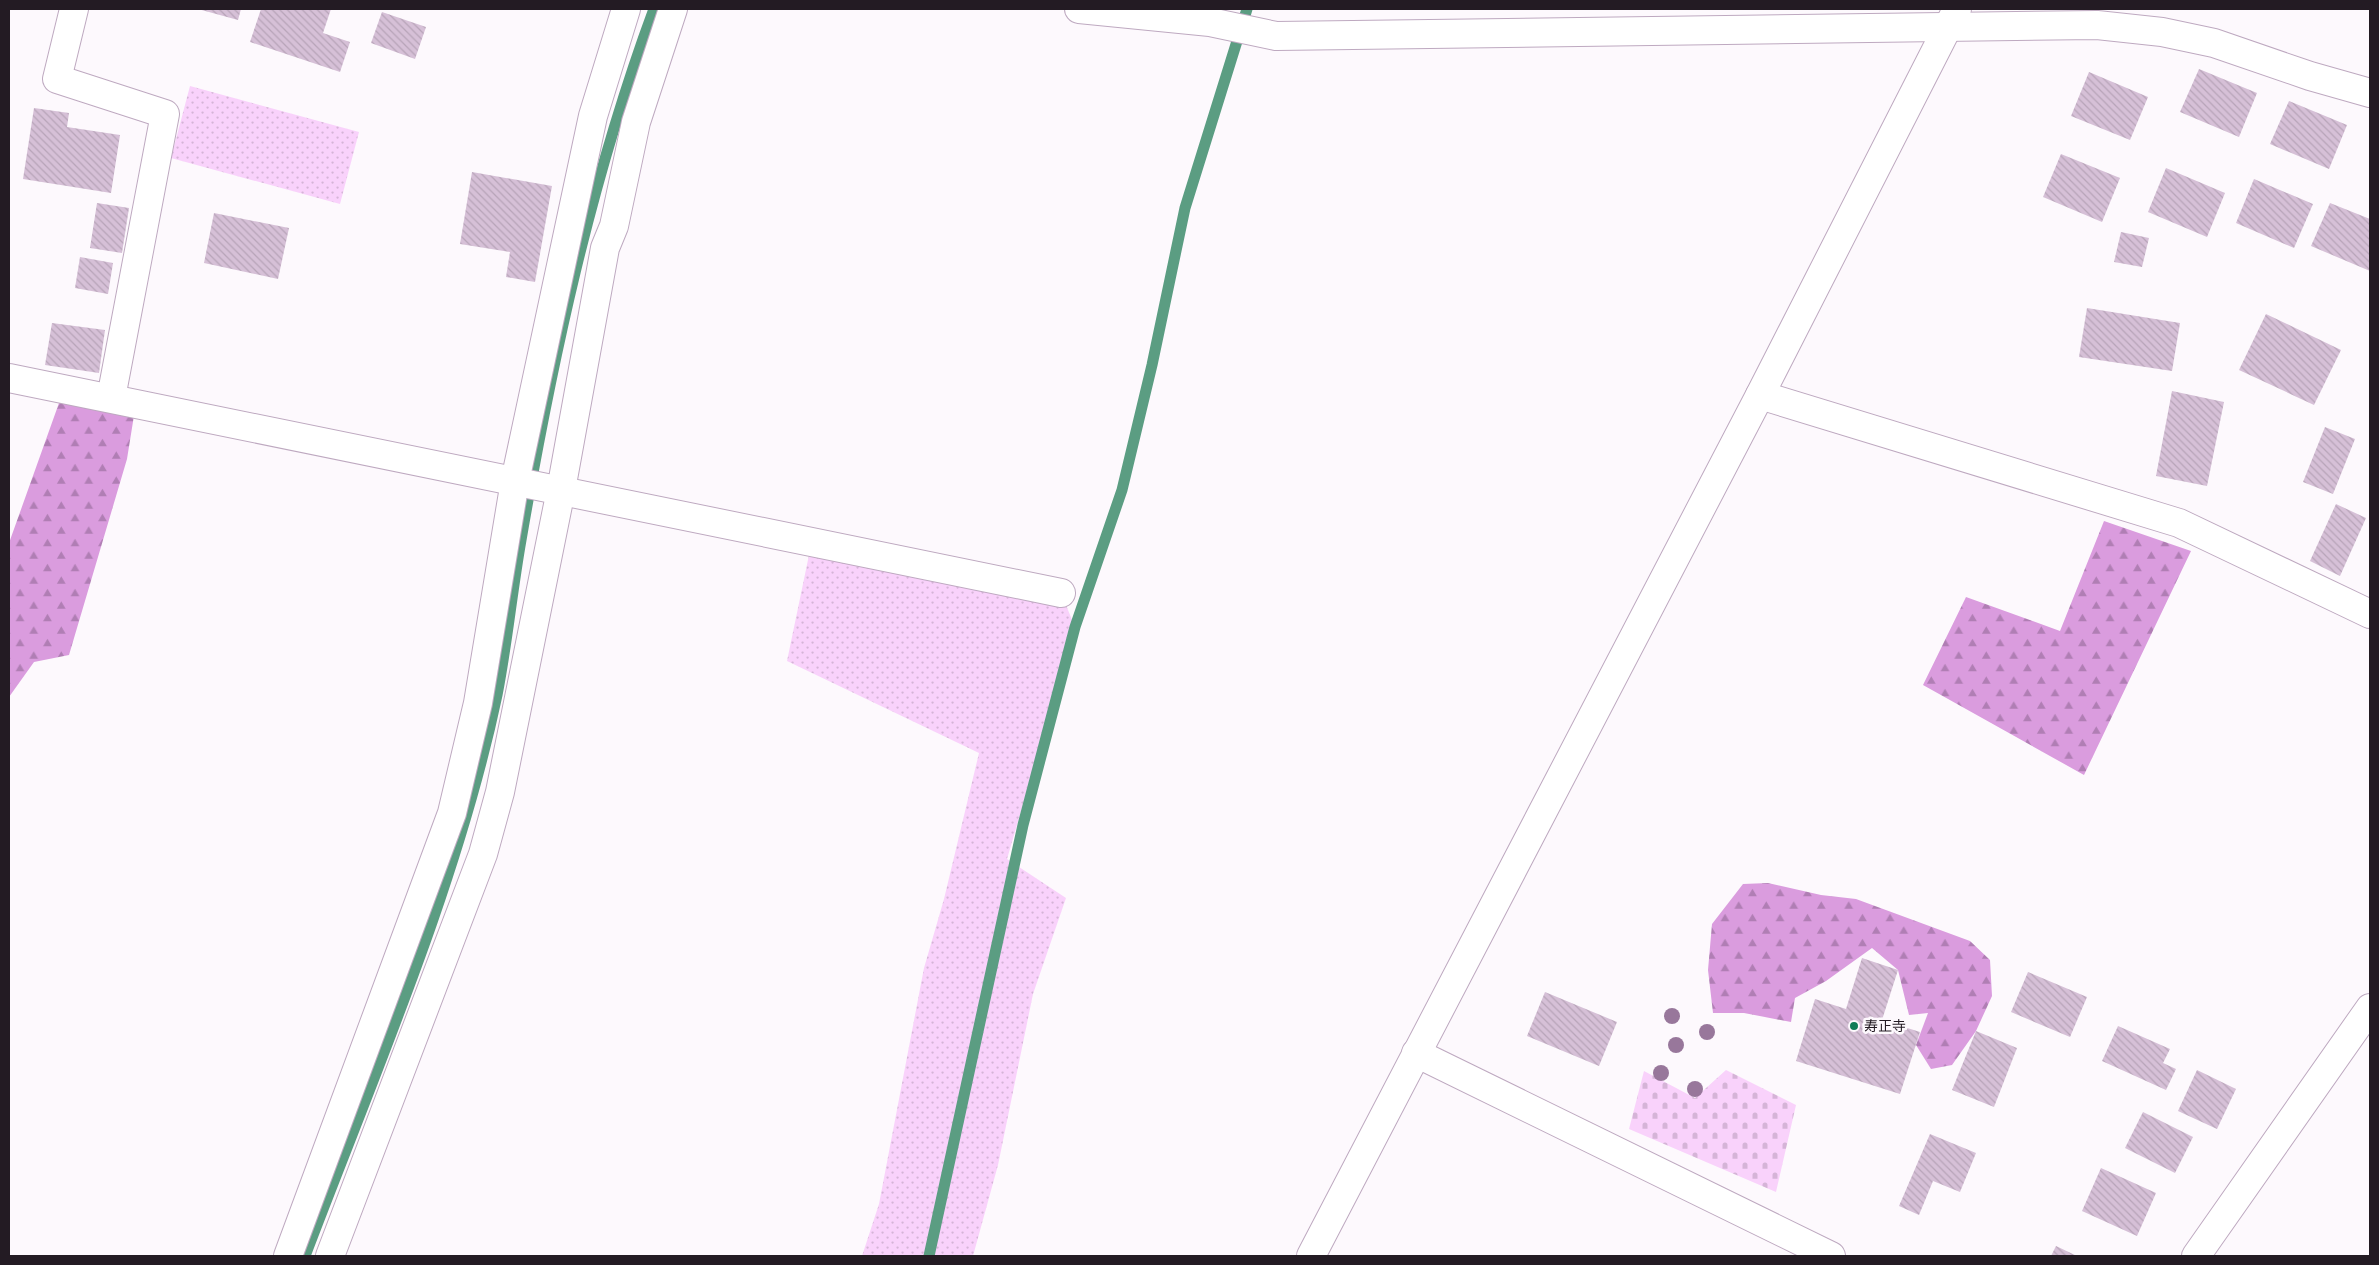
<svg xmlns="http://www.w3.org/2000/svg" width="2379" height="1265" font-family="'Open Sans','Noto Sans JP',sans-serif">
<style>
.grass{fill:url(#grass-dots)}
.forest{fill:url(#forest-firs)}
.cemetery{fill:url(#cemetery-stones)}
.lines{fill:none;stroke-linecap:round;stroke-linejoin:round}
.stream{stroke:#5b9d82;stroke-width:11}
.building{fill:url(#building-back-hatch)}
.street-casing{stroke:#bea9c0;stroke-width:30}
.street{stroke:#fff;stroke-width:28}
.tree{fill:#98779b}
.poi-dot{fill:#0f7c57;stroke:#fdf9fd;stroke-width:2}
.labels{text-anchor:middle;stroke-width:5;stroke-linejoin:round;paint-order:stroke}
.poi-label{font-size:14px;fill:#231b23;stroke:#fdf9fd;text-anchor:start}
</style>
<defs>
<pattern id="grass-dots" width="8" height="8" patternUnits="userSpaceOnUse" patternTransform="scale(1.25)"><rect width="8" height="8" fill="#f9d2fb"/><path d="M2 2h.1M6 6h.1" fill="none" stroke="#d5b4d7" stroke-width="1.8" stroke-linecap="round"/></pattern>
<pattern id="forest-firs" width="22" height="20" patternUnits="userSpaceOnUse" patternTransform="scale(1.25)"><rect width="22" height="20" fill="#da9cde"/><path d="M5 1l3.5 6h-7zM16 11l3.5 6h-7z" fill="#b07eb4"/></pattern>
<pattern id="cemetery-stones" width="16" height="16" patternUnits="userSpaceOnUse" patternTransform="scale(1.25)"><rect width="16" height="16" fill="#f9d2fb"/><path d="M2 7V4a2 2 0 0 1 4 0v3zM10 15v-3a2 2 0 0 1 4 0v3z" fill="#d5b4d7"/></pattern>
<pattern id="building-back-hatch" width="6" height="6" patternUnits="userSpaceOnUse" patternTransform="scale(1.25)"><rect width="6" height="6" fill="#d6c0d7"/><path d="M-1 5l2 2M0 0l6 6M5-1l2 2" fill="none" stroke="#b7a4b8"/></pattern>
</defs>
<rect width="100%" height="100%" fill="#fdf9fd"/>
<g class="grass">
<polygon points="190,86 359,132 340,204 171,158"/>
<polygon points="809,555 1061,593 1075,627 1007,859 1066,898 1033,994 998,1165 973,1256 862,1256 879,1204 924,968 944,899 979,753 787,661"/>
</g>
<g class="forest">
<polygon points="64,389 136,403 127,459 69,655 34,662 9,697 9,543"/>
<polygon points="2104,521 2191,551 2084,775 1923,685 1966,597 2060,631"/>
<polygon points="1768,883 1821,895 1856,899 1970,941 1990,960 1992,996 1976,1031 1952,1065 1931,1069 1916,1045 1928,1013 1909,1015 1898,970 1872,948 1826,981 1795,998 1791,1022 1744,1013 1713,1013 1708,970 1712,924 1743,884"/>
</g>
<polygon class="cemetery" points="1726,1070 1796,1105 1776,1192 1629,1129 1644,1071 1695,1098"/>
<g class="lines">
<g class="stream">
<path d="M 305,1256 C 374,1074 457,885 497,695 C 507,644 512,591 521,540 C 552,360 591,179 654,9"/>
<polyline points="929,1256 1023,825 1075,627 1122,490 1152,365 1185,208 1247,9"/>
</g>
</g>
<g class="building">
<polygon points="198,9 241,9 238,20"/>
<polygon points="261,9 331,9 323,33 350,42 340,72 250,42"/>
<polygon points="382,12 426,27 415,59 371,43"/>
<polygon points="2199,69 2257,93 2239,137 2180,112"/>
<polygon points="2089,72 2148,97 2130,140 2071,116"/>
<polygon points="2289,101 2347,125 2329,169 2270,144"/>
<polygon points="34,108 69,113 67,127 120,135 111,193 23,179"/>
<polygon points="2061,154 2120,178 2102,222 2043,197"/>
<polygon points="2166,168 2225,193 2207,237 2148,212"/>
<polygon points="472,172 552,186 535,282 506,277 510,252 460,244"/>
<polygon points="2254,179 2313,204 2294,248 2236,223"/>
<polygon points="97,203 129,208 122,253 90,248"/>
<polygon points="2330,203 2370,219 2370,271 2311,246"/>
<polygon points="214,213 289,228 278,279 204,263"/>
<polygon points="2121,232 2149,238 2142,267 2114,262"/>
<polygon points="80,257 113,263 108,294 75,288"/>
<polygon points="2087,308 2180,323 2172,371 2079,357"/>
<polygon points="2266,314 2341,350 2314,405 2239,370"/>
<polygon points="52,323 105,330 99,373 45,365"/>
<polygon points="2172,391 2224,402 2207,486 2156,476"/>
<polygon points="2325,427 2355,439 2333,494 2303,482"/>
<polygon points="2336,504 2366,518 2340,576 2310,561"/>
<polygon points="1862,958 1898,970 1882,1020 1920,1032 1900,1094 1796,1061 1815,999 1846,1009"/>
<polygon points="2028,972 2087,997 2070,1037 2011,1012"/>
<polygon points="1545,992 1617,1022 1599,1066 1527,1036"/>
<polygon points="2118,1026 2170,1049 2163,1063 2176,1069 2166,1090 2102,1061"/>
<polygon points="1976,1031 2017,1048 1994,1107 1952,1090"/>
<polygon points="2197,1070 2236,1089 2217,1129 2178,1111"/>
<polygon points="2143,1112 2193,1137 2175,1173 2125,1148"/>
<polygon points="1930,1134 1976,1153 1960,1192 1933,1181 1919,1215 1899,1206"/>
<polygon points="2101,1168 2156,1193 2137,1236 2082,1211"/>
<polygon points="2056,1246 2077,1256 2051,1256"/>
</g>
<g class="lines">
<defs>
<g id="street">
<polyline points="74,9 57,79 165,114 111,398"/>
<polyline points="1079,9 1210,22 1276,36 2097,25 2162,32 2214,43 2310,76 2370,93"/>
<polyline points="9,378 1061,593"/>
<polyline points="1760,395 2179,523 2370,614"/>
<polyline points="1416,1053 1831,1256"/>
<polyline points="288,1256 452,813 478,703 515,481 593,116 626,9"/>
<polyline points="330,1256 483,854 500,792 561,490 605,248 614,226 636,122 673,9"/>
<polyline points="1311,1256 1760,395 1957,9"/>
<polyline points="2196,1256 2370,1008"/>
</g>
</defs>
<use href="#street" class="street-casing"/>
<use href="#street" class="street"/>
</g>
<g class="tree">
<circle cx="1672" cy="1016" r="8"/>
<circle cx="1707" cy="1032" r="8"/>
<circle cx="1676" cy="1045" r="8"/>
<circle cx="1661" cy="1073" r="8"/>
<circle cx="1695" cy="1089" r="8"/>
</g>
<circle class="poi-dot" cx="1854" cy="1026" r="5"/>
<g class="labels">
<g class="poi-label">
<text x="1864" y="1031">寿正寺</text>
</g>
</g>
<rect width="2379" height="1265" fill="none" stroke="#231b23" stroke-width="20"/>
</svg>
